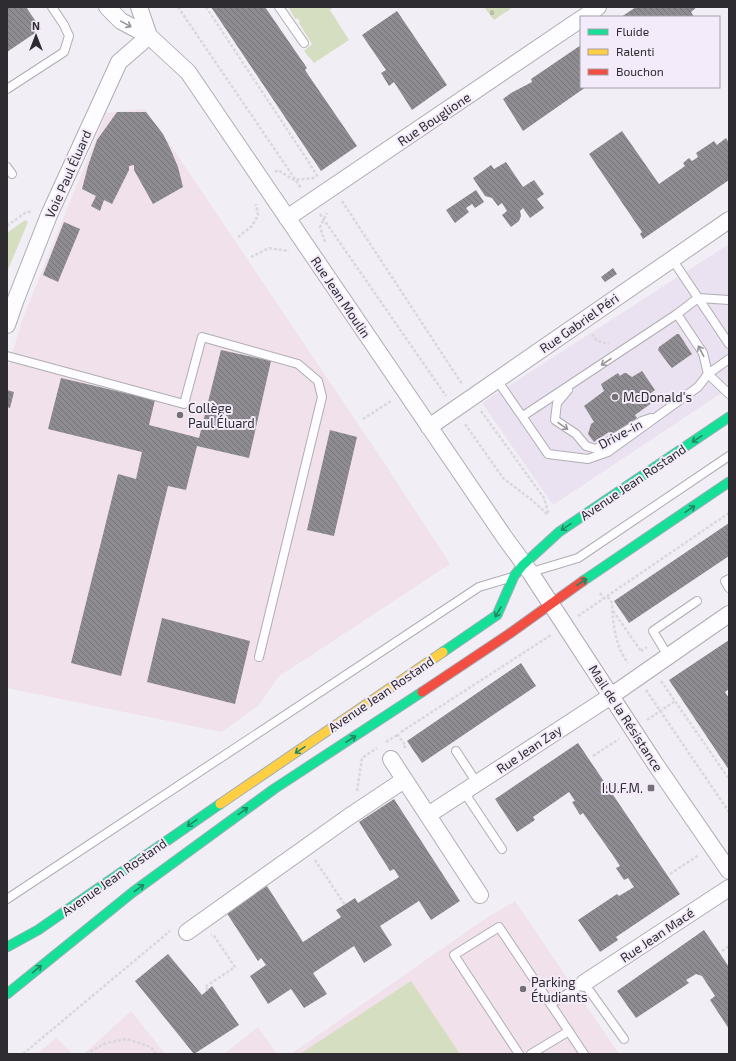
<svg xmlns="http://www.w3.org/2000/svg" width="736" height="1061" font-family="'Exo 2',sans-serif">
<style>
.built{fill:#ebe2f1}
.education{fill:#f0e1ea}
.grass{fill:#d6dec2}
.cemetery{fill:url(#cemetery-stones)}
.building{fill:url(#building-back-hatch)}
.lines{fill:none;stroke-linecap:round;stroke-linejoin:round}
.lane-casing{stroke:#b0adb3;stroke-width:10}
.street-casing{stroke:#b0adb3;stroke-width:18}
.fast-casing{stroke:#a1adba;stroke-width:11}
.slow-casing{stroke:#a1adba;stroke-width:11}
.jam-casing{stroke:#a1adba;stroke-width:11}
.path{stroke:#d9d8db;stroke-width:2.5;stroke-dasharray:3 2;stroke-linecap:butt}
.lane{stroke:#fdfcfe;stroke-width:8}
.street{stroke:#fdfcfe;stroke-width:16}
.fast{stroke:#16e098;stroke-width:9}
.slow{stroke:#ffcf43;stroke-width:9}
.jam{stroke:#f24e42;stroke-width:9}
.oneway{stroke:#969498}
.oneway2{stroke:#228664}
.poi-dot{fill:#737076;stroke:#f3ebf9;stroke-width:1.5}
.labels{text-anchor:middle;stroke-width:4;stroke-linejoin:round;paint-order:stroke}
.street-label{font-size:13px;fill:#2e2c31;stroke:#f3ebf9}
.poi-label{font-size:13px;fill:#2e2c31;stroke:#f3ebf9;text-anchor:start}
</style>
<defs>
<pattern id="cemetery-stones" width="16" height="16" patternUnits="userSpaceOnUse"><rect width="16" height="16" fill="#d6dec2"/><path d="M2 7V4a2 2 0 0 1 4 0v3zM10 15v-3a2 2 0 0 1 4 0v3z" fill="#b8bfa7"/></pattern>
<pattern id="building-back-hatch" width="6" height="6" patternUnits="userSpaceOnUse"><rect width="6" height="6" fill="#8f8c91"/><path d="M-1 5l2 2M0 0l6 6M5-1l2 2" fill="none" stroke="#757377"/></pattern>
</defs>
<rect width="100%" height="100%" fill="#f2eef6"/>
<polygon class="built" points="729,244 729,388 553,505 482,403"/>
<g class="education">
<polygon points="145,109 169,143 383,461 450,564 278,677 259,705 222,732 7,688 7,370 23,318 106,113"/>
<polygon points="515,901 619,1054 291,1054 482,921"/>
<polygon points="131,1011 165,1054 84,1054"/>
<polygon points="258,1027 277,1054 224,1054"/>
<polygon points="56,1038 73,1054 37,1054"/>
</g>
<g class="grass">
<polygon points="290,7 333,7 330,10 349,40 314,63 304,51 312,44 299,23 300,21 297,18 295,19 289,8"/>
<polygon points="25,220 28,222 7,272 7,233"/>
<polygon points="411,981 460,1054 300,1054"/>
</g>
<polygon class="cemetery" points="484,7 513,7 494,20"/>
<g class="building">
<polygon points="7,7 26,7 41,29 7,52"/>
<polygon points="211,7 265,7 298,55 307,68 305,70 309,76 357,146 321,171"/>
<polygon points="636,7 697,7 691,12 694,17 621,17"/>
<polygon points="397,11 447,85 412,110 394,82 389,86 381,73 386,70 362,35"/>
<polygon points="581,45 581,87 586,87 523,131 503,99 511,93 532,82 531,79"/>
<polygon points="117,112 146,112 163,134 170,148 178,167 183,187 153,204 134,170 134,165 129,166 129,170 112,204 104,200 100,211 91,206 96,196 82,189 88,166 97,140"/>
<polygon points="622,131 659,184 685,166 683,163 689,158 692,161 698,157 696,153 714,141 717,145 726,138 729,143 729,180 643,239 640,234 642,232 589,154"/>
<polygon points="506,162 523,187 534,180 544,194 537,199 544,208 530,218 523,208 520,211 521,216 519,221 511,227 502,215 507,211 502,203 498,206 492,198 485,196 473,178 491,165 494,169"/>
<polygon points="476,190 484,202 475,208 472,204 466,208 469,212 455,223 446,210"/>
<polygon points="64,222 80,229 58,282 43,275"/>
<polygon points="613,268 617,274 605,282 601,277"/>
<polygon points="677,334 679,334 692,354 672,368 670,366 658,350 659,347"/>
<polygon points="221,350 271,361 249,458 197,446 186,490 168,486 121,676 71,663 118,474 136,479 142,452 48,429 61,378 155,400 149,425 199,438"/>
<polygon points="642,371 655,390 648,395 653,402 635,415 637,418 611,435 609,432 594,442 588,434 591,424 594,422 584,406 604,391 601,384 618,373 620,376 624,373 626,373 632,377"/>
<polygon points="7,390 14,392 10,408 7,407"/>
<polygon points="330,430 357,437 334,536 307,530"/>
<polygon points="729,523 729,556 629,623 614,601"/>
<polygon points="162,618 250,641 235,704 147,682"/>
<polygon points="729,640 729,689 725,692 729,698 729,770 669,680"/>
<polygon points="521,663 536,686 422,763 407,741"/>
<polygon points="578,743 680,894 616,937 618,940 600,952 578,920 617,894 619,896 634,887 628,878 624,880 616,868 620,866 612,854 583,813 580,815 572,802 575,801 569,792 533,817 535,820 517,832 495,799"/>
<polygon points="394,799 460,901 431,920 419,901 380,926 392,945 364,963 354,946 313,973 327,994 304,1008 291,989 268,1004 250,976 266,965 261,958 258,961 226,912 267,886 303,942 341,917 336,910 355,898 358,903 399,877 394,869 390,871 359,822"/>
<polygon points="704,930 729,967 729,1029 710,1000 715,996 702,976 696,974 686,980 689,983 636,1018 617,991"/>
<polygon points="168,954 202,995 212,986 239,1025 194,1054 135,981"/>
</g>
<g class="lines">
<defs>
<g id="lane">
<polyline points="279,7 304,43"/>
<polyline points="7,89 64,52 69,36 64,25 52,7"/>
<polyline points="7,167 12,174"/>
<polyline points="672,259 729,344"/>
<polyline points="677,314 698,298 729,300"/>
<polyline points="7,356 184,404 202,337 298,364 318,381 322,397 259,657"/>
<polyline points="497,380 548,454 588,459 608,452 698,387 708,374 729,359"/>
<polyline points="568,390 557,403 555,420 576,434 586,446 596,449 642,421 651,418"/>
<polyline points="523,416 677,314 703,353 708,374 729,394"/>
<polyline points="528,573 578,558 729,456"/>
<polyline points="729,579 725,581 729,588"/>
<polyline points="668,656 653,631 697,601"/>
<polyline points="456,751 477,783"/>
<polyline points="464,792 502,849"/>
<polyline points="7,899 479,587 509,578"/>
<polyline points="551,1004 584,983 624,1039"/>
<polyline points="519,1054 454,955 499,927 584,1054"/>
<polyline points="531,1054 569,1031"/>
</g>
<g id="street">
<polyline points="107,7 121,21 149,36 188,72 505,538 530,572 656,765 729,871"/>
<polyline points="139,7 149,36"/>
<polyline points="584,17 598,7"/>
<polyline points="287,218 581,19"/>
<polyline points="7,325 16,299 49,215 119,62 149,36"/>
<polyline points="429,427 729,220"/>
<polyline points="391,759 480,895"/>
<polyline points="428,815 611,696 729,614"/>
<polyline points="187,932 347,818 404,780"/>
<polyline points="584,983 729,888"/>
</g>
<g id="fast">
<polyline points="583,581 729,482"/>
<polyline points="443,652 497,615 514,576 523,565 559,532 729,417"/>
<polyline points="7,947 38,930 220,804"/>
<polyline points="7,994 133,892 274,789 422,692"/>
</g>
<polyline id="slow" points="220,804 443,652"/>
<polyline id="jam" points="422,692 509,634 583,581"/>
</defs>
<use href="#lane" class="lane-casing"/>
<use href="#street" class="street-casing"/>
<use href="#fast" class="fast-casing"/>
<use href="#slow" class="slow-casing"/>
<use href="#jam" class="jam-casing"/>
<g class="path">
<polyline points="178,7 301,188"/>
<polyline points="206,7 306,158 318,177"/>
<polyline points="275,172 278,170 294,180 315,178"/>
<polyline points="342,201 462,384"/>
<polyline points="320,214 446,396"/>
<polyline points="7,226 25,213 32,211"/>
<polyline points="238,237 252,226 258,215 256,204"/>
<polyline points="325,242 320,227 327,213"/>
<polyline points="251,257 269,248 289,251"/>
<polyline points="592,334 597,341 609,344"/>
<polyline points="481,411 544,498 549,515"/>
<polyline points="363,419 391,401"/>
<polyline points="465,424 503,478 533,501 548,515"/>
<path d="M 600,593 L 603,598 L 609,598 L 612,603 C 613,624 615,646 628,663"/>
<polyline points="613,611 641,651"/>
<polyline points="578,616 729,513"/>
<polyline points="641,651 647,647"/>
<polyline points="661,681 729,779"/>
<polyline points="646,690 729,812"/>
<polyline points="647,720 675,701"/>
<polyline points="401,732 551,635"/>
<polyline points="397,734 406,746 403,748"/>
<polyline points="386,742 397,735"/>
<polyline points="593,756 619,739"/>
<polyline points="357,791 362,758 377,748"/>
<polyline points="315,860 345,905"/>
<polyline points="670,874 699,855"/>
<polyline points="722,951 729,946"/>
<polyline points="208,990 205,987 235,967 214,936 211,935"/>
<polyline points="23,1054 170,931"/>
<polyline points="86,1054 106,1043 127,1039 151,1047 156,1054"/>
</g>
<use href="#lane" class="lane"/>
<use href="#street" class="street"/>
<use href="#fast" class="fast"/>
<use href="#slow" class="slow"/>
<use href="#jam" class="jam"/>
</g>
<defs><path id="oneway-shaft" d="M-6 0H5M1.5-3L5.5 0L1.5 3" fill="none" stroke-width="1.6" stroke-linecap="round" stroke-linejoin="round"/></defs>
<g class="oneway">
<use href="#oneway-shaft" transform="translate(126 24) rotate(29)"/>
<use href="#oneway-shaft" transform="translate(701 351) rotate(-117)"/>
<use href="#oneway-shaft" transform="translate(606 362) rotate(146)"/>
<use href="#oneway-shaft" transform="translate(563 426) rotate(35)"/>
</g>
<g class="oneway2">
<use href="#oneway-shaft" transform="translate(697 439) rotate(146)"/>
<use href="#oneway-shaft" transform="translate(690 509) rotate(-34)"/>
<use href="#oneway-shaft" transform="translate(566 527) rotate(146)"/>
<use href="#oneway-shaft" transform="translate(582 582) rotate(-33)"/>
<use href="#oneway-shaft" transform="translate(498 612) rotate(121)"/>
<use href="#oneway-shaft" transform="translate(351 739) rotate(-33)"/>
<use href="#oneway-shaft" transform="translate(300 750) rotate(146)"/>
<use href="#oneway-shaft" transform="translate(243 811) rotate(-36)"/>
<use href="#oneway-shaft" transform="translate(192 823) rotate(146)"/>
<use href="#oneway-shaft" transform="translate(139 888) rotate(-36)"/>
<use href="#oneway-shaft" transform="translate(37 969) rotate(-40)"/>
</g>
<g class="poi-dot">
<circle cx="615" cy="397" r="4"/>
<circle cx="180" cy="415" r="4"/>
<rect x="647" y="784" width="8" height="8" rx="2"/>
<circle cx="523" cy="989" r="4"/>
</g>
<g class="labels">
<g class="street-label">
<text transform="translate(434 119) rotate(-34)" y="5">Rue Bouglione</text>
<text transform="translate(68 174) rotate(-66)" y="5">Voie Paul Éluard</text>
<text transform="translate(341 297) rotate(56)" y="5">Rue Jean Moulin</text>
<text transform="translate(579 323) rotate(-35)" y="5">Rue Gabriel Péri</text>
<text transform="translate(620 434) rotate(-28)" y="5">Drive-in</text>
<text transform="translate(633 482) rotate(-34)" y="5">Avenue Jean Rostand</text>
<text transform="translate(381 694) rotate(-34)" y="5">Avenue Jean Rostand</text>
<text transform="translate(626 718) rotate(57)" y="5">Mail de la Résistance</text>
<text transform="translate(529 749) rotate(-34)" y="5">Rue Jean Zay</text>
<text transform="translate(114 877) rotate(-35)" y="5">Avenue Jean Rostand</text>
<text transform="translate(657 935) rotate(-34)" y="5">Rue Jean Macé</text>
</g>
<g class="poi-label">
<text x="623" y="402">McDonald's</text>
<text x="188" y="413">Collège<tspan x="188" dy="15">Paul Éluard</tspan></text>
<text x="643" y="793" text-anchor="end">I.U.F.M.</text>
<text x="531" y="987">Parking<tspan x="531" dy="15">Étudiants</tspan></text>
</g>
</g>
<rect width="736" height="1061" fill="none" stroke="#2e2c31" stroke-width="16"/>
<rect x="580" y="16" width="140" height="72" fill="#f3ebf9" stroke="#a49fa9"/>
<rect x="588" y="29" width="20" height="6" fill="#16e098" stroke="#a49fa9"/>
<text x="616" y="36" font-size="12" fill="#2e2c31">Fluide</text>
<rect x="588" y="49" width="20" height="6" fill="#ffcf43" stroke="#a49fa9"/>
<text x="616" y="56" font-size="12" fill="#2e2c31">Ralenti</text>
<rect x="588" y="69" width="20" height="6" fill="#f24e42" stroke="#a49fa9"/>
<text x="616" y="76" font-size="12" fill="#2e2c31">Bouchon</text>
<g transform="translate(36 36)" stroke="#f3ebf9" stroke-width="3" paint-order="stroke">
<path d="M0-3L7 15L0 10L-7 15Z" fill="#2e2c31"/>
<text y="-6" font-size="11" font-weight="bold" text-anchor="middle" fill="#2e2c31">N</text>
</g>
</svg>
